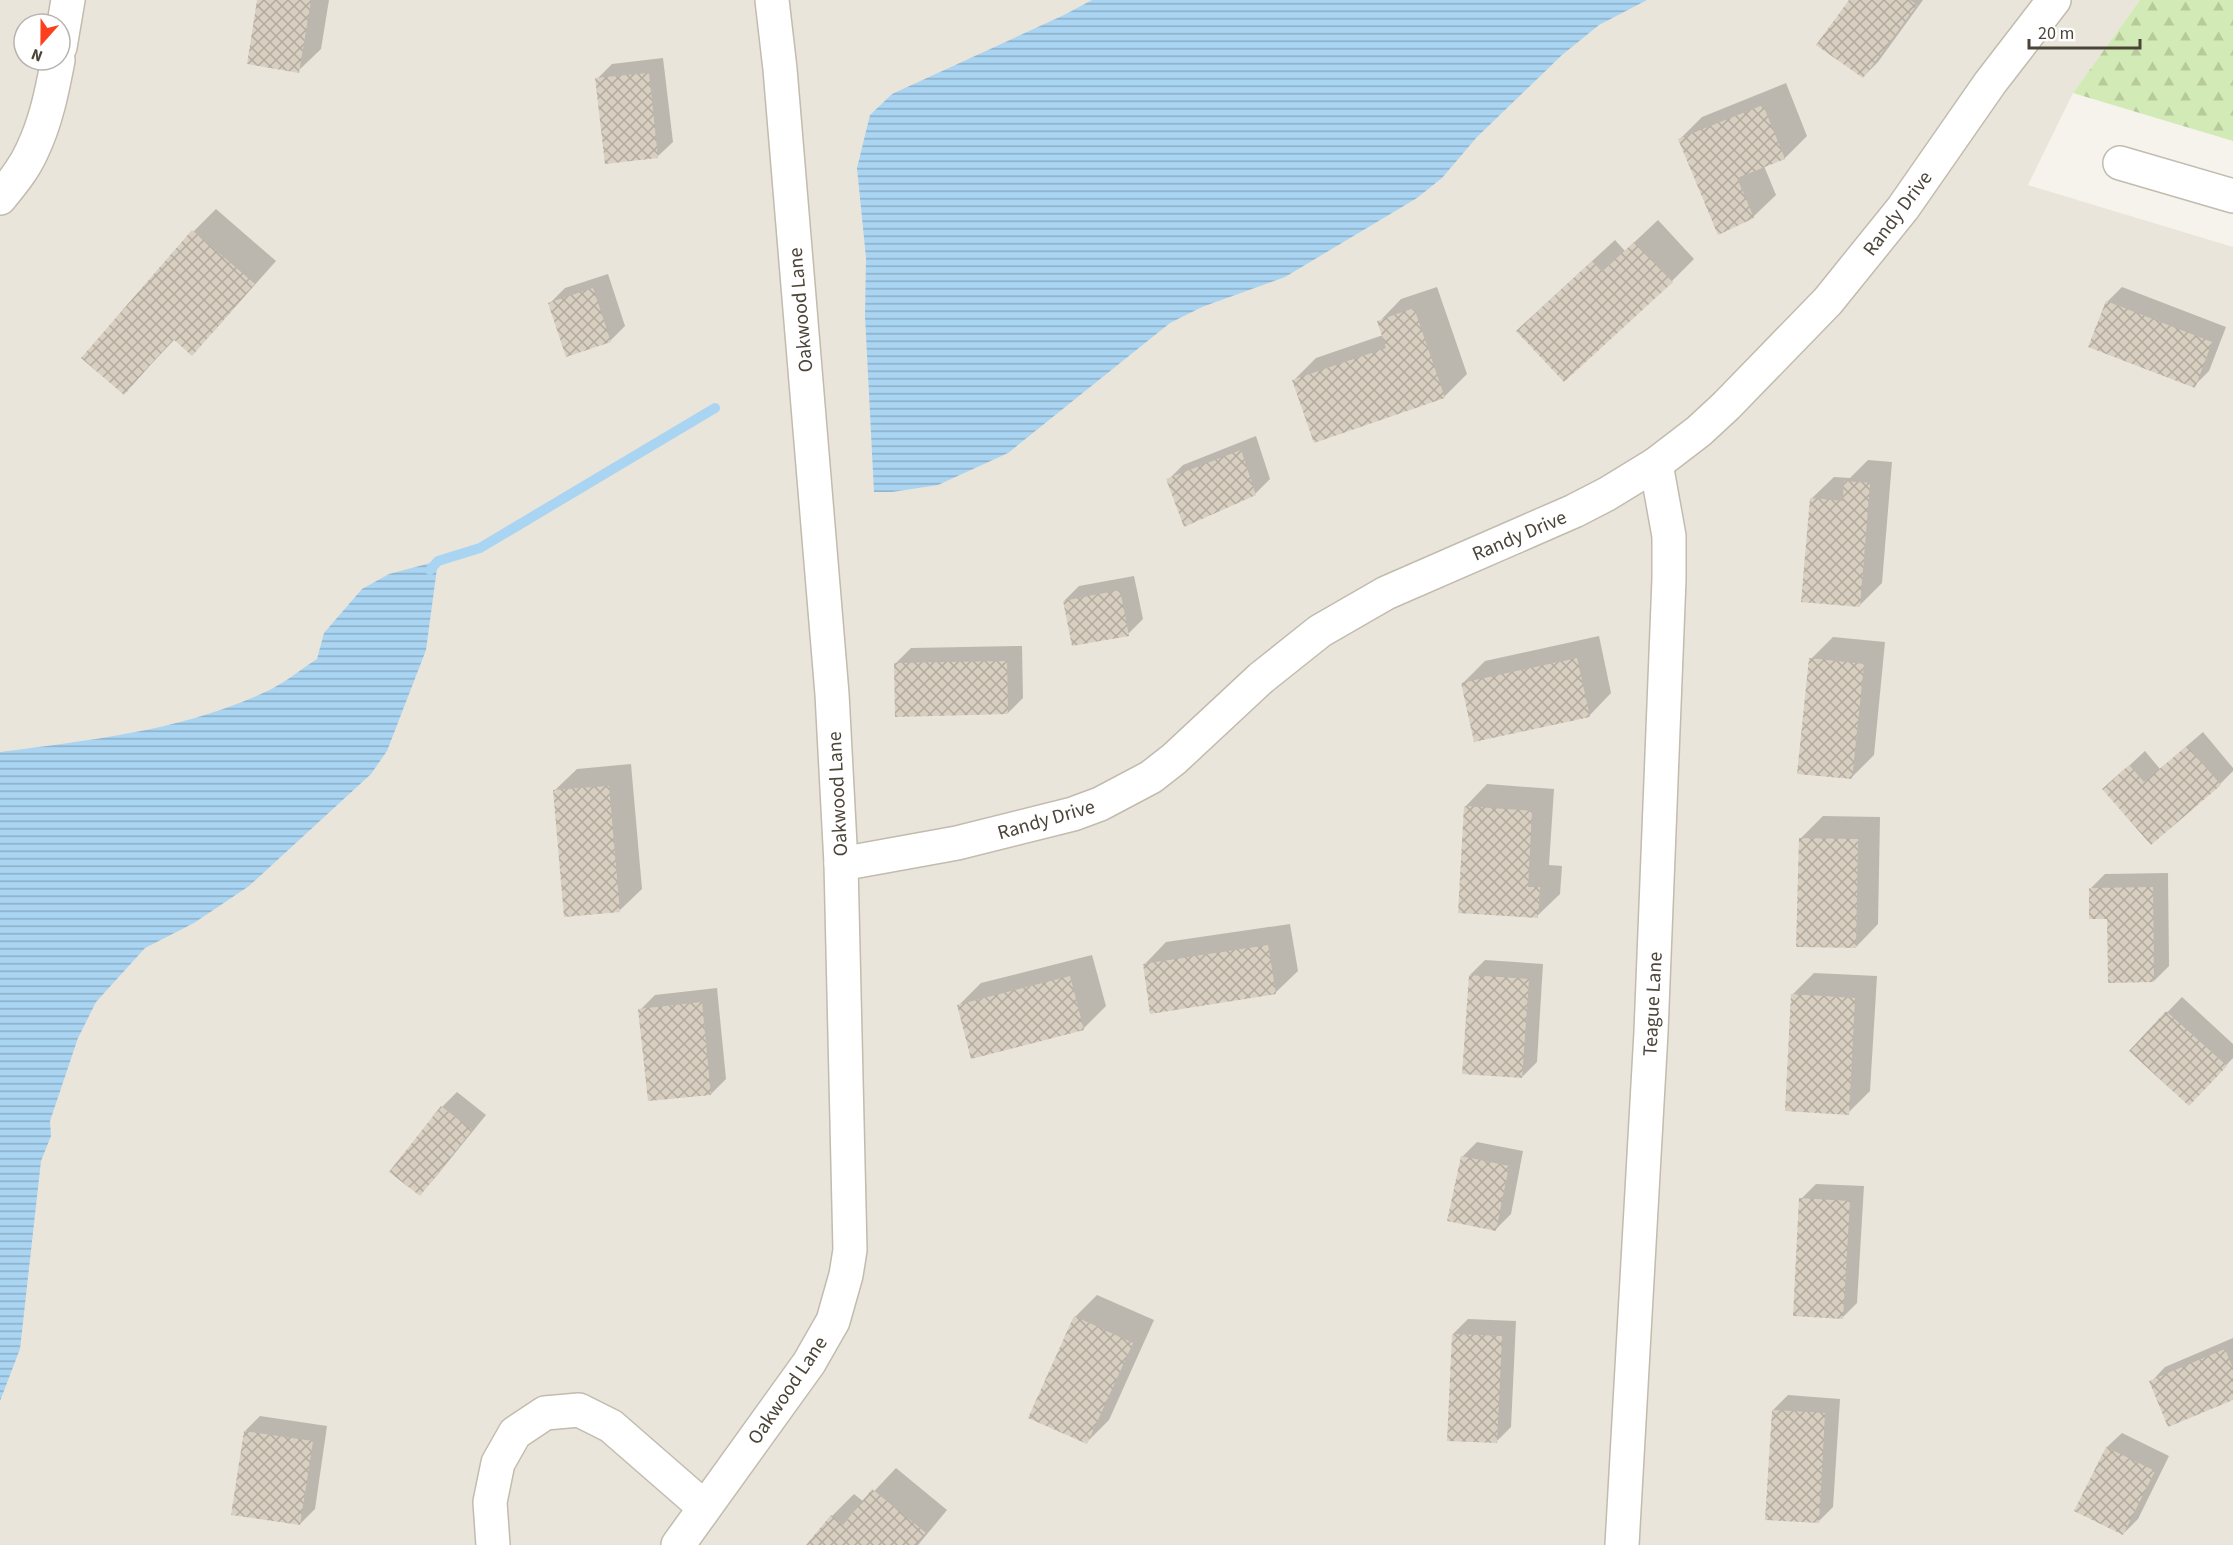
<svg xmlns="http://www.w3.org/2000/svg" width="2233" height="1545" font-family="'Source Sans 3',sans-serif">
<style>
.residential{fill:#eae5da;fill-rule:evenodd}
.forest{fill:url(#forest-firs)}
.water{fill:url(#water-rules)}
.shadow{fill:#0003}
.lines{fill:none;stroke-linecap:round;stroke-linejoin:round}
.stream{stroke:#a9d4f2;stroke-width:10}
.building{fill:url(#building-cross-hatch)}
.minor-casing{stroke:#c2bbae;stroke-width:36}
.minor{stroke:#fff;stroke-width:33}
.labels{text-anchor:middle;stroke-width:5;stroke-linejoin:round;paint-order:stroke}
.street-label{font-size:20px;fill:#4b4439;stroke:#fff}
</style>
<defs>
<pattern id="forest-firs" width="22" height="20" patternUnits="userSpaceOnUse" patternTransform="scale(1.5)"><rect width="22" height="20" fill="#d2eab5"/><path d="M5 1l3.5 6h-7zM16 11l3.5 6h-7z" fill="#b6ca9c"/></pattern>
<pattern id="water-rules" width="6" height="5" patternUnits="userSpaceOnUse" patternTransform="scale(1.5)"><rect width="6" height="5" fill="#a9d4f2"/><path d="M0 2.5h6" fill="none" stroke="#8caec5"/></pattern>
<pattern id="building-cross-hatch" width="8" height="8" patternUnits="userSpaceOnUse" patternTransform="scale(1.5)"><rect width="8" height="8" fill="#d8cfc1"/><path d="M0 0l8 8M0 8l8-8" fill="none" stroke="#b1aa9e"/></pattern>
</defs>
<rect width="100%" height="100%" fill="#f6f3ec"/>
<path class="residential" d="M 0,0 L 2140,0 L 2073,93 L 2028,185 L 2233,247 L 2233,1545 L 0,1545 ZM 24,24 L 60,24 L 60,60 L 24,60 Z"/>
<polygon class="forest" points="2140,0 2233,0 2233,141 2073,93"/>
<g class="water">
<polygon points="1092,0 1647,0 1599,25 1562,55 1477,137 1442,178 1417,198 1285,277 1202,307 1170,323 1008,453 938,485 892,492 874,492 865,316 866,258 857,168 870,115 892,94 1064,15"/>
<path d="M 438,561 L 426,650 L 387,751 L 371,774 L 249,886 L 194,923 L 145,948 L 96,1002 L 78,1038 L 50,1121 L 51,1136 L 41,1161 L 20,1349 L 0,1401 L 0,752 C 89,740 180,731 263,693 C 282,685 300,670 317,659 L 324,633 L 362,589 L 389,574 Z"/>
</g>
<g class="shadow">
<polygon points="259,0 329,0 321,49 298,71"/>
<polygon points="1851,0 1923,0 1878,62 1863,77"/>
<polygon points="663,58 673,142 658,156 597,79 612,64"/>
<polygon points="1786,83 1807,136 1785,158 1764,166 1776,195 1753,217 1680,139 1702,117"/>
<polygon points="216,209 276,261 214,331 192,354 175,339 124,393 83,358 194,231"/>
<polygon points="1658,220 1694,259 1672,281 1541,308 1615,240 1625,251"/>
<polygon points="608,274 625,326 610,341 550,303 565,288"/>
<polygon points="1437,287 1467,374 1444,397 1294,380 1316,358 1383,335 1379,322 1401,299"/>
<polygon points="2122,287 2226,327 2209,371 2194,386 2107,302"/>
<polygon points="1256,436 1270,479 1255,494 1168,480 1183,465"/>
<polygon points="1868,460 1892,462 1882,583 1859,606 1811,499 1834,477 1850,478"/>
<polygon points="1134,576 1143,619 1128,634 1064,601 1079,586"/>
<polygon points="1599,636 1611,693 1589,716 1462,684 1485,661"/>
<polygon points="1833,637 1885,642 1874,755 1851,778 1811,659"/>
<polygon points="1022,646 1023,698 1008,713 896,663 911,648"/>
<polygon points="2203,732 2233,768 2233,771 2220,784 2104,789 2145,751 2160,769"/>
<polygon points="631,764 642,889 619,911 554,791 577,769"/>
<polygon points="1487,784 1554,789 1549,865 1562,866 1560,894 1537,916 1465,807"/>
<polygon points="1823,816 1880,817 1878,924 1856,947 1800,839"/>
<polygon points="2168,873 2169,966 2154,981 2090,889 2105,874"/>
<polygon points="1290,924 1298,971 1275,993 1144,965 1166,942"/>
<polygon points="1092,955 1106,1006 1083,1029 959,1005 981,983"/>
<polygon points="1485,960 1543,964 1537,1062 1522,1077 1470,975"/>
<polygon points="1814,973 1877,976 1870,1091 1848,1113 1792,995"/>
<polygon points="717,988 726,1079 711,1094 640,1010 655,995"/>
<polygon points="2182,997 2233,1044 2233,1058 2204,1089 2131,1050"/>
<polygon points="457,1092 486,1115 434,1179 420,1194 391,1172 442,1107"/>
<polygon points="1477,1142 1523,1151 1511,1214 1496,1229 1462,1157"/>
<polygon points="1816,1184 1864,1186 1857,1303 1842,1318 1801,1199"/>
<polygon points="1097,1295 1154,1320 1109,1420 1087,1442 1075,1317"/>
<polygon points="1468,1319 1516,1321 1511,1427 1496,1442 1453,1334"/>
<polygon points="2233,1338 2233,1398 2151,1382 2165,1367"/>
<polygon points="1788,1395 1840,1399 1833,1507 1818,1522 1773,1410"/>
<polygon points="260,1416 327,1426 315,1509 300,1524 245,1431"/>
<polygon points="2122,1433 2169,1456 2138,1519 2123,1534 2076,1511 2107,1447"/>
<polygon points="896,1468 947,1510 918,1545 808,1545 832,1516 854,1494 864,1502"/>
</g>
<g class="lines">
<polyline class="stream" points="430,570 438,561 480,548 715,408"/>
</g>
<g class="building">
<polygon points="257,0 311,0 299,73 247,64"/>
<polygon points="1849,0 1910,0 1917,5 1863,78 1816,45"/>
<polygon points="649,73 658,158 605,164 595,78"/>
<polygon points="1763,105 1785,159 1737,178 1754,218 1718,235 1678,139"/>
<polygon points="192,230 255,284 192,356 173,339 124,395 81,358"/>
<polygon points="1634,242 1673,282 1564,382 1516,331 1592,261 1602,272"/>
<polygon points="593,288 611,342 566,357 548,303"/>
<polygon points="2106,301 2212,342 2195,388 2088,347"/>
<polygon points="1414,308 1445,398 1314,443 1292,380 1386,348 1377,321"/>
<polygon points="1241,450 1256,495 1184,527 1166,479"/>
<polygon points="1844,481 1870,483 1860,607 1801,602 1810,498 1843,501"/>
<polygon points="1120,590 1129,636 1072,646 1063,601"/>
<polygon points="1577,658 1590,717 1474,742 1461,683"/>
<polygon points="1809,658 1864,664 1852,779 1797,774"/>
<polygon points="1007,661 1008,714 895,717 894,663"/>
<polygon points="2187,746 2221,785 2151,845 2102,789 2129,765 2144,782"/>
<polygon points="609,786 620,912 564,917 553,790"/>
<polygon points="1464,806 1532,811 1528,887 1540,887 1538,918 1458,913"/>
<polygon points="1799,838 1858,839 1856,948 1796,947"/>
<polygon points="2153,887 2154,982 2108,983 2107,919 2089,919 2089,888"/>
<polygon points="1268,945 1276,994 1150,1014 1143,964"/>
<polygon points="1469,975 1529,979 1522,1078 1462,1074"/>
<polygon points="1070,976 1084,1030 971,1059 957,1005"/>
<polygon points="1791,994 1855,998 1849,1115 1785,1111"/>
<polygon points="702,1002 711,1095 648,1101 638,1009"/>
<polygon points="2166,1011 2227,1066 2189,1106 2129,1051"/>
<polygon points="441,1106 472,1130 420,1196 389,1172"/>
<polygon points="1461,1156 1509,1166 1496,1231 1447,1221"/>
<polygon points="1799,1198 1850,1201 1843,1319 1793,1316"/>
<polygon points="1074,1316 1133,1343 1087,1444 1028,1418"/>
<polygon points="1452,1334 1502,1336 1497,1443 1447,1441"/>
<polygon points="2225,1349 2233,1369 2233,1400 2168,1427 2149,1381"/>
<polygon points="1772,1410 1825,1413 1819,1523 1765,1520"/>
<polygon points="244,1431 313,1441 300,1525 231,1515"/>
<polygon points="2106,1447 2155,1471 2123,1535 2074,1511"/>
<polygon points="872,1489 926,1533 916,1545 806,1545 831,1515 843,1525"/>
</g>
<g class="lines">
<defs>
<g id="minor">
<polyline points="60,47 68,0"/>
<polyline points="2120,163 2233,196"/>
<path d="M 0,198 C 12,183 24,169 32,151 C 46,122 52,91 58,60"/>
<polyline points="841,864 957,843 1073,814 1100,804 1151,777 1174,759 1261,678 1320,631 1386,593 1574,511 1607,494 1656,464 1699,431 1726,406 1828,301 1903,208 1990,83 2054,0"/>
<polyline points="493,1545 490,1502 498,1463 515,1433 545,1413 579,1410 611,1426 704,1507"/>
<polyline points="678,1545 809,1363 833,1321 846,1275 850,1250 841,864 832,694 780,69 772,0"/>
<polyline points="1622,1545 1651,1032 1669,579 1669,536 1656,464"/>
</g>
</defs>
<use href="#minor" class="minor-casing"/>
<use href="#minor" class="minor"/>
</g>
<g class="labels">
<g class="street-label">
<text transform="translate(1897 213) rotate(-53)" y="7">Randy Drive</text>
<text transform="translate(800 310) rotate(-95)" y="7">Oakwood Lane</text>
<text transform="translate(1519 535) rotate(-23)" y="7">Randy Drive</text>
<text transform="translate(837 794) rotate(-93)" y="7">Oakwood Lane</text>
<text transform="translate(1046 819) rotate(-16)" y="7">Randy Drive</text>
<text transform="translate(1652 1004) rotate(-87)" y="7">Teague Lane</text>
<text transform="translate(787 1390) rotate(-56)" y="7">Oakwood Lane</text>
</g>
</g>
<g transform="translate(42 42) rotate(201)"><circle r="28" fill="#ffffff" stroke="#b7b4b0" stroke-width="1.5"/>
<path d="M0-4.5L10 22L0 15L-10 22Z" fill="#fc3f1d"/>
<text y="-9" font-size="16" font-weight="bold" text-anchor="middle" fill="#4b4439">N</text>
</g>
<path d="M2029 39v9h111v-9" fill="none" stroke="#4b4439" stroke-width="3"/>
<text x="2038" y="39" font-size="18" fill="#4b4439" stroke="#ffffff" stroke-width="4.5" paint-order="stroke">20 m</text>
</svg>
